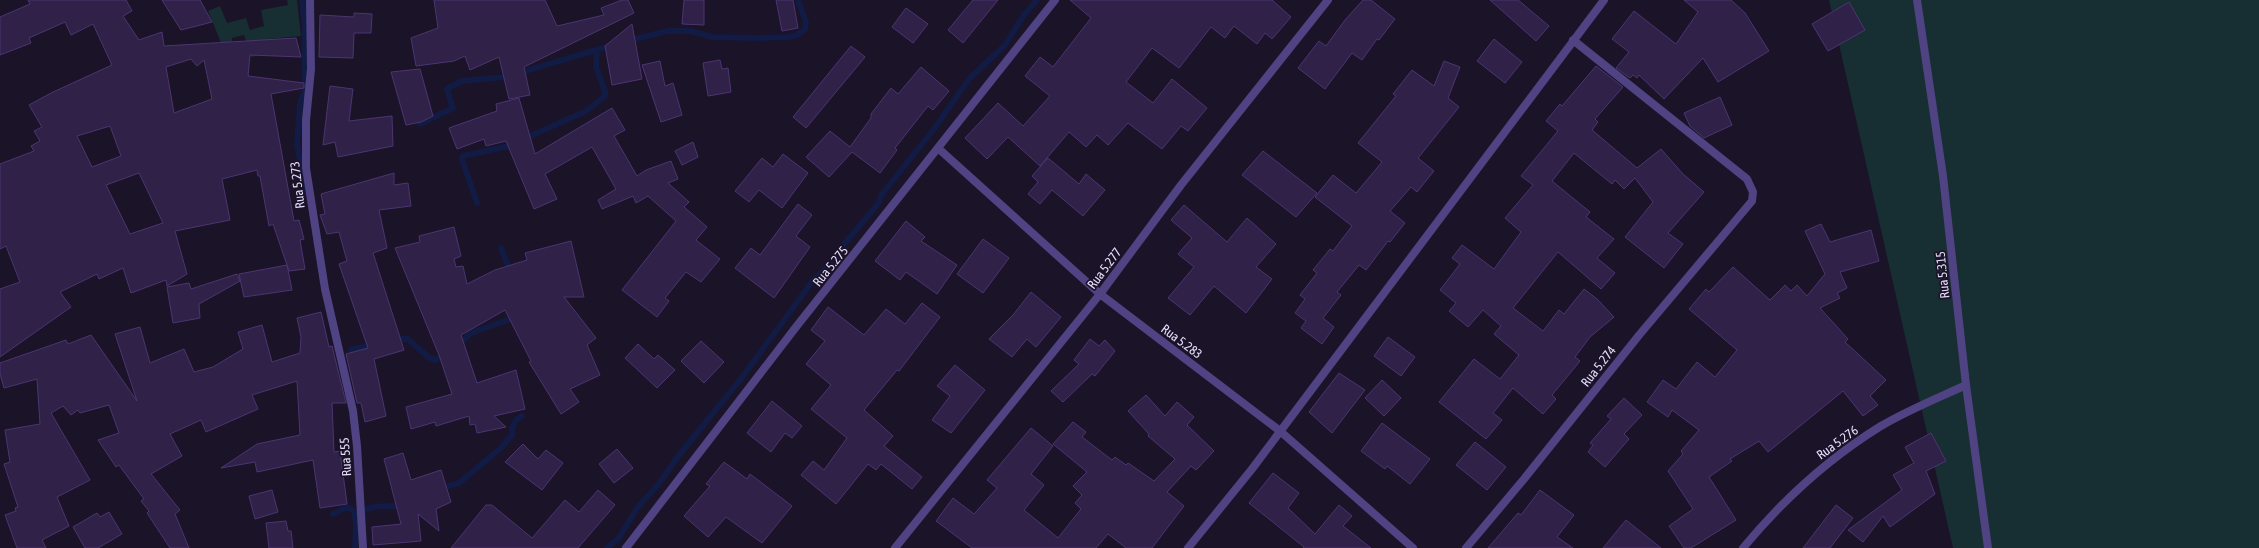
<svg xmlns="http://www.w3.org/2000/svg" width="2259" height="548" font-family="'Asap Condensed',sans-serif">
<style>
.green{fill:#172e32}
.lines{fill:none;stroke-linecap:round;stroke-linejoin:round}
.stream{stroke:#111b44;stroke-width:6}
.building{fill:#2f2148;stroke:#4c3571;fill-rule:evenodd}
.minor{stroke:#504383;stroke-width:8}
.labels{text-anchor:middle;stroke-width:3.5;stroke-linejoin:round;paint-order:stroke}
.street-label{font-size:13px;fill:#e6defc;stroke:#1b1328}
</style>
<rect width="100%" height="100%" fill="#1b1328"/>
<g class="green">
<polygon points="287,0 297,0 301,36 268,39 269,52 252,57 244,35 232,38 232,42 222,45 208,11 220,6 227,23 246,18 250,30 264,26 261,10 288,5"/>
<polygon points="1829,0 2259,0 2259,548 1953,548"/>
</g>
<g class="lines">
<g class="stream">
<polyline points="302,0 305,26 305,91 300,103 297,145 306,195"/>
<polyline points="627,41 668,31 691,31 712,37 757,38 789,37 797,35 805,29 806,22 798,0"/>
<polyline points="420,124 453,108 447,89 462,81 505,77 613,45"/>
<polyline points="524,139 586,111 605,96 605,91 596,67 597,50"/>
<polyline points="477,203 462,159 463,156 514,145"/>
<polyline points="501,248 511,273"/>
<polyline points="393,339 408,339 428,357 435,360 446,354"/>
<polyline points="457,346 471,333 516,317"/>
<polyline points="351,350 375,344"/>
<polyline points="438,489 459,483 501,448 512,435 512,428 516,420 522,416"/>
<polyline points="333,514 347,507 354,511 356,524 355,548"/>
<path d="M 356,515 C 371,504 386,506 404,506"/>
<polyline points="607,548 619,538 637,508 658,485 676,459 743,376 814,279 834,262 845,243 878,204 882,194 934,129 969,79 1005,45 1024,15 1037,0"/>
</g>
</g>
<g class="building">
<path d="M 28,0 L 126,0 L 132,11 L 123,16 L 139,40 L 162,32 L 164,46 L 296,38 L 301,57 L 250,55 L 248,76 L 304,83 L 304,88 L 271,94 L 294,221 L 299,220 L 304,239 L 300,240 L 305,269 L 289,271 L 273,224 L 269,226 L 260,176 L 258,176 L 257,170 L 222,179 L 230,220 L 175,231 L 187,274 L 167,286 L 166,280 L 131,293 L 123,268 L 99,279 L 97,274 L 60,292 L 71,307 L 0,357 L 0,289 L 20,282 L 6,246 L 0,249 L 0,164 L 34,151 L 31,146 L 40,141 L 34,131 L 42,127 L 29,105 L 51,93 L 112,65 L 93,24 L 71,35 L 65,22 L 29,38 L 31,43 L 0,55 L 0,17 L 30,4 ZM 191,59 L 197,66 L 204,60 L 212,99 L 174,113 L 166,67 ZM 110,126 L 121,156 L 92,167 L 77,136 ZM 139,173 L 163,223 L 130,234 L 106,185 Z"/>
<polygon points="162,0 200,0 212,22 181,30"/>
<polygon points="434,0 545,0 557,26 604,15 601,8 622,0 628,0 634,13 524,67 530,95 509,99 499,57 470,70 465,56 454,61 416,66 411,38 438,28"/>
<polygon points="684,0 704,0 704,25 682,24"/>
<polygon points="776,0 793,0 798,28 782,31"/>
<polygon points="973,0 998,0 963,43 948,30"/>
<polygon points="1070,0 1272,0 1291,17 1272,39 1265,33 1257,44 1234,26 1225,38 1211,27 1179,68 1152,48 1126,82 1153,103 1172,79 1207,108 1188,131 1181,126 1162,149 1128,123 1108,145 1097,135 1086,147 1069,132 1040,166 1008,137 987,159 965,138 998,103 1023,126 1050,96 1025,76 1040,57 1053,67 1091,18"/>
<polygon points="1363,0 1371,0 1395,19 1379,40 1377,39 1362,60 1352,53 1325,89 1298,68 1319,41 1326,46 1345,20"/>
<polygon points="1490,0 1518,0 1549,26 1536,41"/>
<polygon points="1684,0 1731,0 1745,13 1769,51 1718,82 1703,58 1664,99 1639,75 1637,78 1633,75 1630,78 1616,68 1629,52 1612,39 1634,11 1676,44 1698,12"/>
<polygon points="1849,2 1865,30 1828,51 1812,24"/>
<polygon points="906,8 928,24 913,43 892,27"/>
<polygon points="354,13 372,14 371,33 354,33 353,58 319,57 320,15 354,17"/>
<polygon points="632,24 642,79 612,85 605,46"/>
<polygon points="1494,39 1522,62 1505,83 1477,61"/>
<polygon points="851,46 865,57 806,128 793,117"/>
<polygon points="720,60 722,69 728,68 731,92 708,96 703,63"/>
<polygon points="660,61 665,86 673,83 682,115 661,122 642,65"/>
<polygon points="1444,61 1460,67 1448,98 1459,107 1418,158 1434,171 1417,192 1411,187 1390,211 1405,223 1390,242 1388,241 1366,270 1359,265 1337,292 1341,295 1323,318 1334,327 1322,344 1301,328 1306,321 1295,313 1305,299 1300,295 1317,273 1313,270 1330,249 1333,251 1352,226 1315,197 1333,175 1356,193 1382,162 1358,143 1396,96 1393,94 1412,70 1434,86"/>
<polygon points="1596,66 1623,87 1595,119 1598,122 1592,130 1637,168 1661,149 1683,174 1704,192 1668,233 1683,244 1664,268 1625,237 1653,202 1635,178 1624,189 1615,180 1612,184 1574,153 1552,181 1590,212 1586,217 1614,239 1597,258 1615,273 1601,289 1558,252 1513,308 1543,331 1559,310 1564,314 1584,289 1597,299 1614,317 1590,337 1575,357 1580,361 1552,395 1556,399 1543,414 1513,388 1493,413 1502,420 1486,439 1439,402 1474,359 1500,379 1519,355 1494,334 1501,326 1483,310 1468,327 1449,311 1456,303 1440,290 1460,264 1452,258 1462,245 1494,269 1521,232 1505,218 1533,185 1521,176 1558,131 1546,121 1560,104 1562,106"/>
<polygon points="921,67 949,91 933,110 928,106 895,148 897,150 880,173 852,152 829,177 806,157 830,131 850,147 871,118 871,114 891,88 898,94"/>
<polygon points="420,69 433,116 421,122 406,125 391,72"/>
<polygon points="330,86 353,89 349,121 392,116 393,146 338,157 335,142 323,145"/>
<polygon points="1720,97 1732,125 1704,138 1690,126 1684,113"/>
<polygon points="519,98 535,154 612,108 625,130 614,136 637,176 646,170 671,161 678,179 668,183 689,202 684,207 707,227 696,240 720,259 701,282 686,272 665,298 669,301 657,317 622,290 676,221 648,196 636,203 633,196 602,209 598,200 616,189 592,147 545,174 557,199 534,209 506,141 486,146 484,139 457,149 449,128 497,111 496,104"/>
<polygon points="693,142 698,157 682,165 675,151"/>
<polygon points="1263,151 1317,193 1296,217 1242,175"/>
<polygon points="783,154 808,173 782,208 759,190 749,202 735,191 762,158 773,167"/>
<polygon points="1048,158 1079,184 1086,174 1105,190 1083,216 1052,190 1040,204 1028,194 1038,182 1032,176"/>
<polygon points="394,173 394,185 408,183 411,206 379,210 387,248 373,253 404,350 374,359 386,416 365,422 361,403 357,403 346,354 368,348 339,264 347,261 339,232 327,234 320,215 325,214 321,194"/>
<polygon points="798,204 812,215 796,236 810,247 774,298 735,268 751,248 760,255"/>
<polygon points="1184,205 1227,242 1247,218 1276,244 1256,267 1272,279 1246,313 1214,286 1190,315 1168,298 1194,267 1178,254 1192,238 1171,220"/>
<polygon points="906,221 925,237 921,241 957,265 937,294 906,272 900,280 875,261"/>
<polygon points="1821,224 1830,242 1871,230 1879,261 1840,272 1847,288 1837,293 1840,298 1820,308 1848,339 1845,342 1886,380 1870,396 1878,405 1863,416 1843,391 1768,452 1759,441 1730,459 1732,461 1709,477 1736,520 1691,548 1684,548 1669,526 1693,509 1668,471 1683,454 1681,451 1699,430 1672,410 1668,417 1647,402 1663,380 1676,389 1697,362 1715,377 1737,350 1689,309 1706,289 1709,292 1733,267 1770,300 1785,285 1791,291 1797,285 1807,296 1825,274 1805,231"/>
<polygon points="454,227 461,256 454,259 456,267 463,266 467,284 495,270 527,260 525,253 571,241 584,297 564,297 596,338 587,345 600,375 570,389 579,402 561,414 529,362 531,361 505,310 461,335 477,383 516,370 525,409 494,416 506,427 477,433 475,424 470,425 469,416 436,426 435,422 411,429 406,407 452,394 439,355 395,248 420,242 419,236"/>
<polygon points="983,239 1009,258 983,293 957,274"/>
<polygon points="287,265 292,290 244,297 239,274"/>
<polygon points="237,274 240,281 199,304 200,318 173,323 167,287 189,283 191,289"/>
<polygon points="1031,292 1061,317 1036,347 1027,339 1012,357 989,339 1013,315"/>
<polygon points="922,303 940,317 899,371 897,370 864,410 893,436 884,446 922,477 912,489 881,464 876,470 868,464 836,504 801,475 813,461 824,470 847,438 811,409 831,385 806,364 825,341 811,330 828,307 864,335 886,309 905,324"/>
<polygon points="321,312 329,347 332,346 346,403 332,403 334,452 340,451 347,504 320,508 313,460 257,472 255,462 221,468 257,444 300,435 297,381 252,395 258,409 206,432 201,420 170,434 182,456 151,474 180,510 175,514 189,548 170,548 147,513 149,511 141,501 144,499 119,465 116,467 98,440 119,433 109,405 80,413 78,410 71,415 63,406 51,413 90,480 57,497 69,526 42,540 46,548 17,548 5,515 16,511 15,508 18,507 4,464 10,462 5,430 40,424 37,379 4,388 0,374 0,363 66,340 68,344 91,335 137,401 115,334 140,327 150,363 184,349 194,372 213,367 243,349 238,332 262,325 272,362 300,353 301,337 297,318"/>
<polygon points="1388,337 1415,357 1401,376 1374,356"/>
<polygon points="1090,339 1099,346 1105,340 1115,351 1095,376 1092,374 1063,402 1051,391 1079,364 1074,360"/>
<polygon points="701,341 724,362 704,383 681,361"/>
<polygon points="638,344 654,359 658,355 675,370 657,388 625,358"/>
<polygon points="955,365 985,390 951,433 932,420 950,396 937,386"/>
<polygon points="1339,373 1365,390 1332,433 1309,412"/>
<polygon points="1382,380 1401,398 1384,416 1365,398"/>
<polygon points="1146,395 1165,416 1177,402 1194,417 1187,425 1214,451 1196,470 1191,466 1167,492 1184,506 1152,548 1126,548 1108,534 1096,548 972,548 936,521 953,498 974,514 997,488 987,480 1031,428 1053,446 1031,474 1044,485 1024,510 1058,538 1081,509 1075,503 1082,495 1073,486 1087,472 1053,444 1073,422 1086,432 1082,437 1112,460 1115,457 1126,465 1128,463 1154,481 1175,459 1148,436 1149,434 1128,411"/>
<polygon points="1624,398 1642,415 1624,434 1629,439 1605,467 1588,452 1593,445 1590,443 1611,419 1607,416"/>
<polygon points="772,401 802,426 792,438 785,433 771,452 747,433"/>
<polygon points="1382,423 1430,459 1410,484 1387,466 1385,469 1361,451"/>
<polygon points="1931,433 1946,461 1926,471 1935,494 1890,527 1883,516 1863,542 1848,530 1902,490 1893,475 1914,463 1905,447"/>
<polygon points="1475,442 1506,467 1487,490 1456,465"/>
<polygon points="523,444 538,459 546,450 563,463 542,490 505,462"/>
<polygon points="617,449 633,468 614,483 599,464"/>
<polygon points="403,453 411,480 441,470 451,502 436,509 439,531 418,514 421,541 373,545 372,527 401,524 384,459"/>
<polygon points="724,462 747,479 750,474 792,506 762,543 726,517 708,537 684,516 710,486 706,484"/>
<polygon points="1273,473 1299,493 1288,508 1315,534 1339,505 1352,516 1343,526 1371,548 1303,548 1304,547 1249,503"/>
<polygon points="272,490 278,512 255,519 249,496"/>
<polygon points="598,490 615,505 578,548 451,548 486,505 492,505 532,538 565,500 579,512"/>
<polygon points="1540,490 1574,515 1557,537 1573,548 1488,548 1518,513 1521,515"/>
<polygon points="1836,505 1853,518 1830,548 1803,548"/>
<polygon points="109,512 122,534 98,548 85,548 73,527 97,513 100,517"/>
<polygon points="1626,520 1661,548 1603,548"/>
<polygon points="286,521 288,531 291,531 293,548 269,548 266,523"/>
</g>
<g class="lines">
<g class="minor">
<polyline points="310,0 311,69 306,120 306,168 325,289 353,411 357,446 363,548"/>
<polyline points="1917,0 1943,176 1966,385 1988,548"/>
<polyline points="939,149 1100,294 1280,431 1413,548"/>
<polyline points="626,548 796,327 1055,0"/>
<polyline points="895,548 1100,294 1181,185 1328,0"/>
<polyline points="1188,548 1252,469 1604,0"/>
<polyline points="1466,548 1524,479 1640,334 1752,201 1753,192 1747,179 1573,40"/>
<path d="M 1743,548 C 1782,501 1829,458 1881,426 C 1908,410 1938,398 1966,385"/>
</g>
</g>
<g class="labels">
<g class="street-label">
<text transform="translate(297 185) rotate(-97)" y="5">Rua 5.273</text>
<text transform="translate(830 266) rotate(-51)" y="5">Rua 5.275</text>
<text transform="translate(1104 268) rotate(-53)" y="5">Rua 5.277</text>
<text transform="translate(1942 275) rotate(-96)" y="5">Rua 5.315</text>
<text transform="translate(1182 341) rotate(37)" y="5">Rua 5.283</text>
<text transform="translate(1598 366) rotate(-52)" y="5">Rua 5.274</text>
<text transform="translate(1837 442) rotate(-36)" y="5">Rua 5.276</text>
<text transform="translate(345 457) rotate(-94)" y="5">Rua 555</text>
</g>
</g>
</svg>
